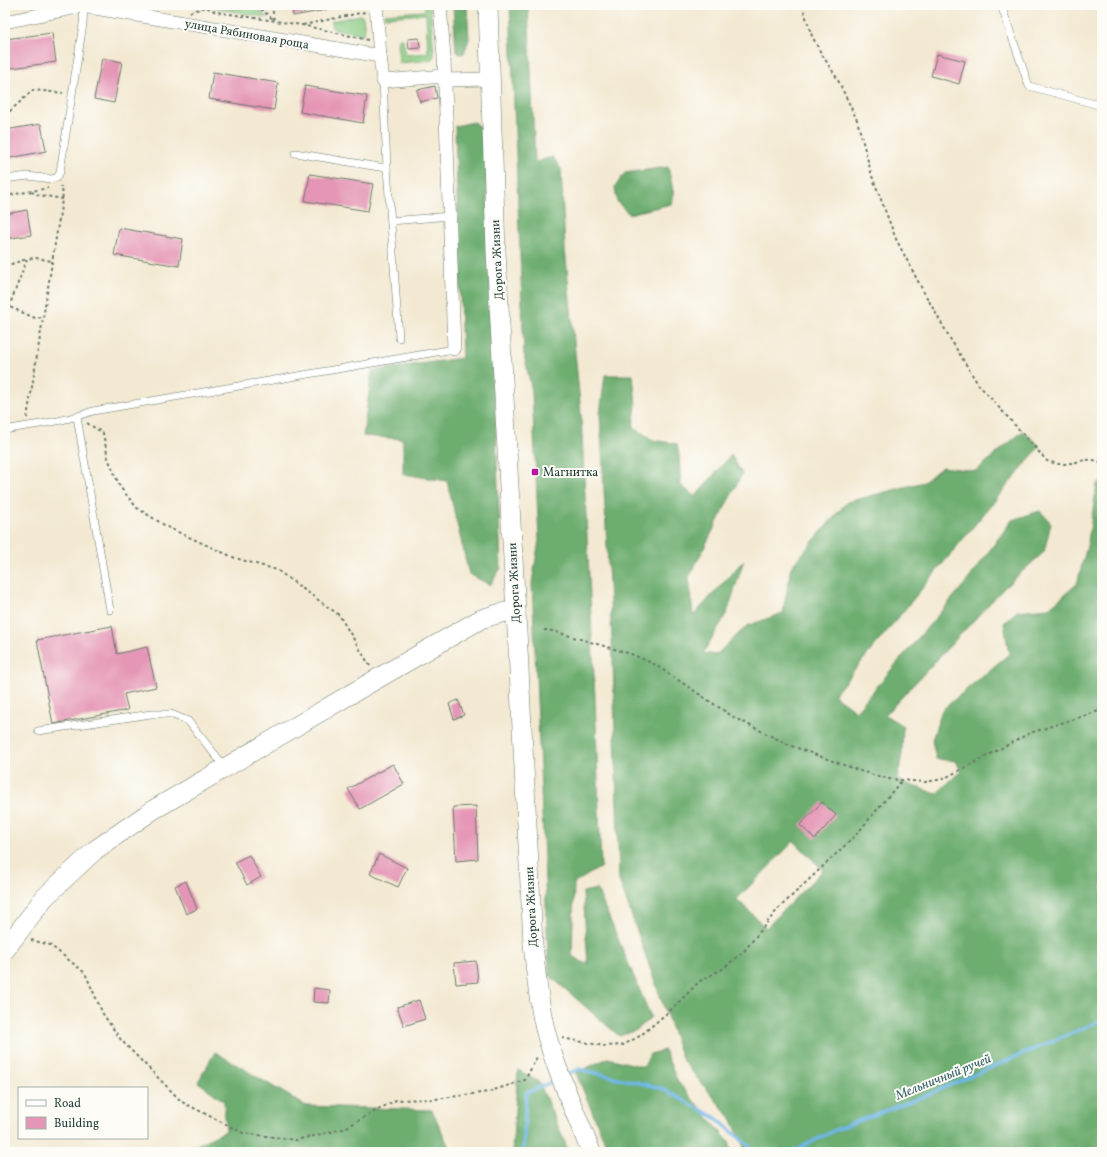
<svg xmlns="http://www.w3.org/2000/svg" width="1107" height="1157" font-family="Vollkorn,serif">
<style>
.green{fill:#87c981;stroke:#53835a}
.forest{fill:#6dad6f;stroke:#467552;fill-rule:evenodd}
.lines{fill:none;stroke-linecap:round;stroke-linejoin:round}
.stream{stroke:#6fb7e7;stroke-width:3.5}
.building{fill:#e596b6}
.lane-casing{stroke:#69796b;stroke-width:8}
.street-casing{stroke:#69796b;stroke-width:14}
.secondary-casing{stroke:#69796b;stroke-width:20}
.path{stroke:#69796b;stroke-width:2;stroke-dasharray:3 3;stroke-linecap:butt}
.lane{stroke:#fff;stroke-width:7}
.street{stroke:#fff;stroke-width:13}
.secondary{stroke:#fff;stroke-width:19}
.poi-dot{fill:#b5179e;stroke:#fdfcf7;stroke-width:1.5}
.labels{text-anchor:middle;stroke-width:4;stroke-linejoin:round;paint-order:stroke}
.street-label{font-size:12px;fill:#1f3d34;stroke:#fdfcf7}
.poi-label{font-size:12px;fill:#1f3d34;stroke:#fdfcf7;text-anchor:start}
.water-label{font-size:13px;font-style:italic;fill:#37626a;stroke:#fdfcf7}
</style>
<rect width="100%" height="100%" fill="#fdfcf7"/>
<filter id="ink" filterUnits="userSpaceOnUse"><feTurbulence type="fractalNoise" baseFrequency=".025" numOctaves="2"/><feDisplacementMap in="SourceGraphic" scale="8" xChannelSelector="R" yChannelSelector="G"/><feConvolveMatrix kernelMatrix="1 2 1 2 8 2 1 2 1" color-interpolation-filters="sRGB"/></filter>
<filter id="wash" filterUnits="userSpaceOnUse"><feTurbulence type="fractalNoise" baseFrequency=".012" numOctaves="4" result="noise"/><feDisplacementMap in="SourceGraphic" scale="16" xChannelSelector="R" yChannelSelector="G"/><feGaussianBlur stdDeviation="0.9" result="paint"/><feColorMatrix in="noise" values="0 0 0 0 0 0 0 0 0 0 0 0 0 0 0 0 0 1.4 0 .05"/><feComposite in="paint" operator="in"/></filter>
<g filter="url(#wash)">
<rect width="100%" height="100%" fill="#f3e9d2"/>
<g class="green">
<polygon points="214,5 253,5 268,18 216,8"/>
<polygon points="425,5 430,5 434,55 432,60 399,63 398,39 403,39 406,55 428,53 426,14 385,17 384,14 425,11"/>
<polygon points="360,15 363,17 365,31 363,34 333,29 331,25 332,21"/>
</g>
<g class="forest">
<polygon points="453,5 467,5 469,39 464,53 460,54 456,51"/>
<polygon points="510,5 528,5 535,162 553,157 561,169 565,248 581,414 595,698 601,867 574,883 572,956 588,965 583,892 597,889 651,1017 637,1030 619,1036 549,975 532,583 539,540 532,392 524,354"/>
<polygon points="474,122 485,132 501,568 490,585 469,574 447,481 403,474 403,439 363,436 372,371 462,358 455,126"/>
<polygon points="668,167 674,195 671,204 629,214 617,202 615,187 625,173"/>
<path d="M 605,375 L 633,375 L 636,405 L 633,427 L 653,440 L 677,444 L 679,456 L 681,485 L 695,497 L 731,455 L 742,474 L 689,577 L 693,616 L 744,560 L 727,613 L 703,653 L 716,655 L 747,626 L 783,613 L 791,567 L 847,502 L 924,482 L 942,467 L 976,471 L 1023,431 L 1040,446 L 834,695 L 856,711 L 968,580 L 1012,520 L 1040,511 L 1051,523 L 1044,552 L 1004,588 L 885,715 L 903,726 L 902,754 L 897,780 L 936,794 L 961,771 L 956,761 L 936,759 L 932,740 L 942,710 L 1009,654 L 1004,623 L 1017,611 L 1049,608 L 1077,584 L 1088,542 L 1097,484 L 1102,483 L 1102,1152 L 746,1152 L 731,1118 L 683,1061 L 619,880 L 613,659 L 600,414 ZM 794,841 L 823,870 L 766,928 L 737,899 Z"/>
<polygon points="664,1050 678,1082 729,1142 732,1152 609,1152 576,1073 608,1058 644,1067 650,1054"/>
<polygon points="215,1052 306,1106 432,1110 451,1152 181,1152 226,1131 224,1101 198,1082"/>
<polygon points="518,1070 539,1082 569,1152 512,1152"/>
</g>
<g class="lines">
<g class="stream">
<polyline points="565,1075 579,1069 661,1088 716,1118 756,1152"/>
<polyline points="523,1152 526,1093 556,1080"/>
<polyline points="792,1152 837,1129 927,1095 1102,1020"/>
</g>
</g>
<g id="blocks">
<g class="building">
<polygon points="291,5 325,5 326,10 293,16"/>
<polygon points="52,33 56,62 5,69 5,39"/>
<polygon points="419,38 420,48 409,49 408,39"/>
<polygon points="937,54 965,61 959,84 931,76"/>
<polygon points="102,58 122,62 114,103 94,99"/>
<polygon points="213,72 278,83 274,110 209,99"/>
<polygon points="305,86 367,96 363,123 300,112"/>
<polygon points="435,86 437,98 420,102 417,90"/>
<polygon points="41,124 46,151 5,159 5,130"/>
<polygon points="310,174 373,184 368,211 305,201"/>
<polygon points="27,210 31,235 5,239 5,214"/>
<polygon points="119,228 183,239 179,266 114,255"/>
<polygon points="112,626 117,654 147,647 156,687 124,694 128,710 53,724 37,640"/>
<polygon points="458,700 464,715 454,719 449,704"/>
<polygon points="393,764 404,784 360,809 348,789"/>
<polygon points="822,802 836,815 815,839 800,825"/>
<polygon points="476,806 478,859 456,861 453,807"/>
<polygon points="379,854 407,868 398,887 370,874"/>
<polygon points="249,855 261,877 247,885 235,862"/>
<polygon points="186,881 197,909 186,914 175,886"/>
<polygon points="476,961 478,982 456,984 454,963"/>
<polygon points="314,988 330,990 329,1003 313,1002"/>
<polygon points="419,1000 425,1019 404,1026 397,1007"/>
</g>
</g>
</g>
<g filter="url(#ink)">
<use href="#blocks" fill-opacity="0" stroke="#69796b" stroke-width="1"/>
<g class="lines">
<defs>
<g id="lane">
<polyline points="1001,5 1029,86 1102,106"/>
<polyline points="383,81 387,167 399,338"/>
<polyline points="295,153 379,167 387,167"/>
<polyline points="5,179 28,176 51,179 57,178 60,172 83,24 84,5"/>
<polyline points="391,221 450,216"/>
<polyline points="77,417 110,610"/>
<path d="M 5,430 C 35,424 64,422 93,411 L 454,349"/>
<polyline points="38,731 151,714 171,714 188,721 225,767"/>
</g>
<g id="street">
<polyline points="376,5 380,56"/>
<polyline points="440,5 444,57 454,349"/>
<polyline points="5,22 83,6 380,56 383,81 444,76"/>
<polyline points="444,80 490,79"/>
</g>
<g id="secondary">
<path d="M 488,5 L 496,252 L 518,649 L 533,944 C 536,972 538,1001 545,1029 C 556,1071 575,1111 591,1152"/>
<polyline points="5,950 44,898 95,850 153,810 368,684 481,619 501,613 516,611"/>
</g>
</defs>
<use href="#lane" class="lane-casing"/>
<use href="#street" class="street-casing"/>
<use href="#secondary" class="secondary-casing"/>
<g class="path">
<polyline points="256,5 274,20"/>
<polyline points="272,5 274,20"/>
<path d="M 802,5 L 812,36 L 821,53 L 837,78 L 857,120 L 872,176 L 896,239 L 921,287 L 951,340 L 978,384 L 1047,461 C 1051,462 1056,464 1060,464 C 1074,465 1088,455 1102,463"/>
<polyline points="190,12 206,7 216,12 302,25 368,40"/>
<polyline points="303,25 365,12"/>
<polyline points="5,107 10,111 33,90 63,93"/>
<polyline points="5,112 10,111"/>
<polyline points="31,192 39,195 63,199"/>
<polyline points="5,196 48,188"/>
<polyline points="5,266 27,259"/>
<polyline points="5,305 35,318 43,317"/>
<polyline points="9,307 27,259 36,258 52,261"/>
<polyline points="27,418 63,194 61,186"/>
<polyline points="87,423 103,433 108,458 120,487 137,508 169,528 235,558 277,570 339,615 370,666"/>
<polyline points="544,630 553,631 631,654 654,664 735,718 789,745 863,772 889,779 925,782 943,779 1030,733 1102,710"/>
<polyline points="31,940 50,945 85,973 103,1014 121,1040 182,1102 243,1133 296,1140 343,1129 396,1100 435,1099 488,1092 525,1080 538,1055"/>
<polyline points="562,1038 604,1046 623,1045 640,1036 673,1008 700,981 724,968 745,950 778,909 855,836 902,780"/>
</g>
<use href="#lane" class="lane"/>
<use href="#street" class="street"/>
<use href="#secondary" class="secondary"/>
</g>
</g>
<rect class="poi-dot" x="531" y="468" width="8" height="8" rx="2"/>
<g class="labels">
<g class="street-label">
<text transform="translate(247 34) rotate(10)" y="4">улица Рябиновая роща</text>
<text transform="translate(497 260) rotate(-93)" y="4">Дорога Жизни</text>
<text transform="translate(514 583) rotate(-93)" y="4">Дорога Жизни</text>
<text transform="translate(531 907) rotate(-93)" y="4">Дорога Жизни</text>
</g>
<g class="poi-label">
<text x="543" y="476">Магнитка</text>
</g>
<g class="water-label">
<text transform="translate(943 1076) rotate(-22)" y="5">Мельничный ручей</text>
</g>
</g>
<rect width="1107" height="1157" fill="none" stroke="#fdfcf7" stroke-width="20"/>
<rect x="18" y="1087" width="130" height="52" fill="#fdfcf7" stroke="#a4b0a9"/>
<rect x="26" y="1100" width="20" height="6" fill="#ffffff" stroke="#a4b0a9"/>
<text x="54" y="1107" font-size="12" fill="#1f3d34">Road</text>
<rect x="26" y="1117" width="20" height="12" fill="#e596b6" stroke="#a4b0a9"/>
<text x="54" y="1127" font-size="12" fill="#1f3d34">Building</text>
</svg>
